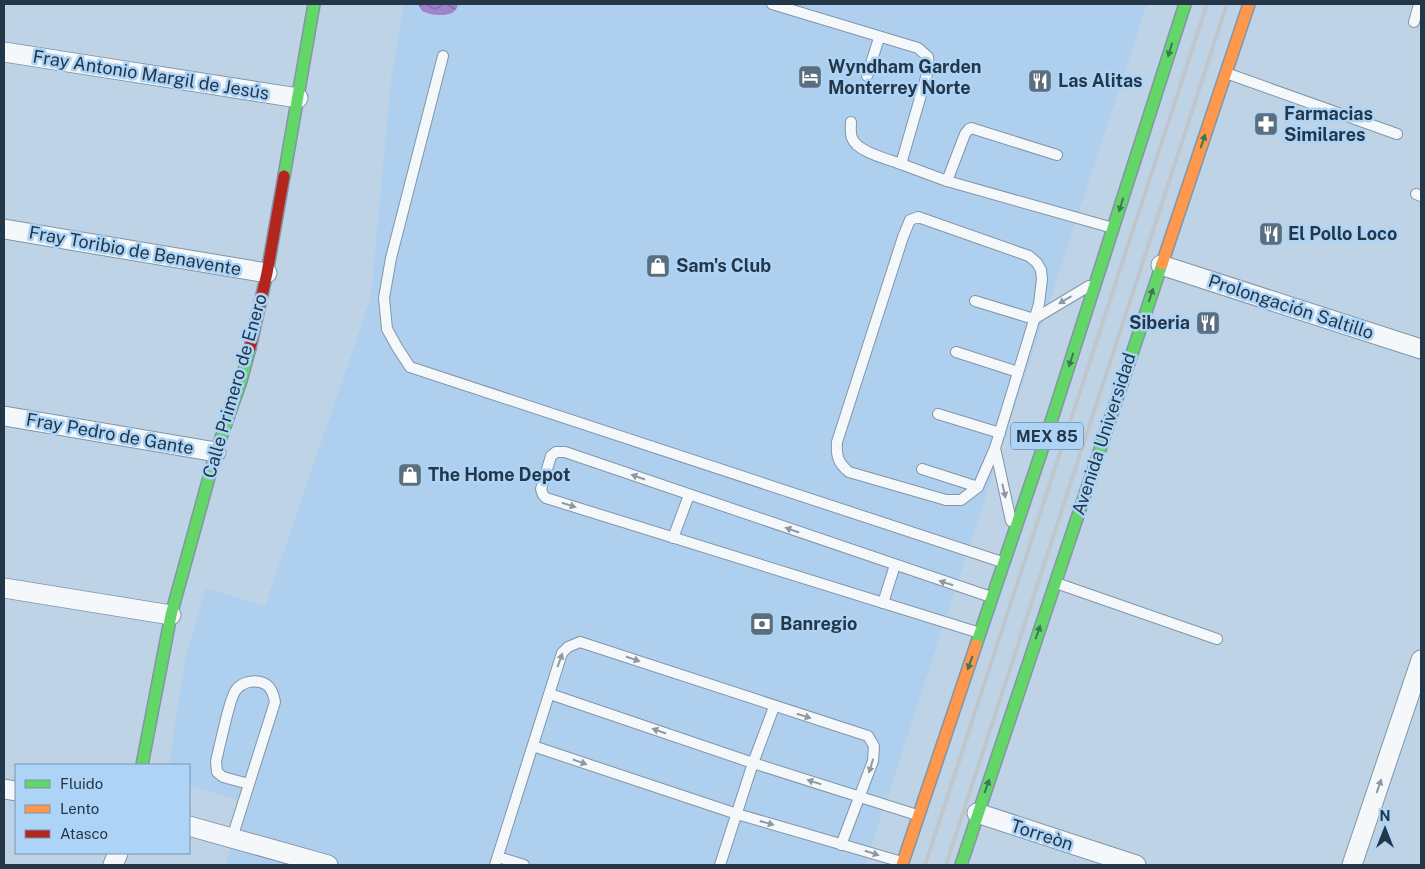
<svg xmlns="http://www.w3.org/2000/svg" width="1425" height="869" font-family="'Public Sans',sans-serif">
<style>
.built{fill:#aecfee}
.water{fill:url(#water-waves)}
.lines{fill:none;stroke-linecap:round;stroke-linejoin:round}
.lane-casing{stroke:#8395a6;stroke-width:12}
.street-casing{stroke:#8395a6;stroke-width:21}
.fast-casing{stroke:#8395a6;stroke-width:14}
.slow-casing{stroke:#8395a6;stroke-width:14}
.jam-casing{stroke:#8395a6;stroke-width:14}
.lane{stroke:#f5f8fb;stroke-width:10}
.street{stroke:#f5f8fb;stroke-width:19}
.fast{stroke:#63d668;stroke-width:11}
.slow{stroke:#ff974d;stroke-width:11}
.jam{stroke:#b3261e;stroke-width:11}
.rail{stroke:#c0c6cc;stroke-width:4}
.oneway{fill:#3d7755}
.oneway2{fill:#8c98a2}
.labels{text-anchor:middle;stroke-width:5;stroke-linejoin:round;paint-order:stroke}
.shield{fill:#add4f7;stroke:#4d667d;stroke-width:1}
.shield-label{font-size:16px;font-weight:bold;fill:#243749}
.poi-label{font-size:18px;font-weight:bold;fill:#243749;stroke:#add4f7;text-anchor:start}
.street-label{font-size:18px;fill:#243749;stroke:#add4f7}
</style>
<defs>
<pattern id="water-waves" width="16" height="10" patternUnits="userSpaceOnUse" patternTransform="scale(1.25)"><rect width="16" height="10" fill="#a183cb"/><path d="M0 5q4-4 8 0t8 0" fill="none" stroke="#836ca7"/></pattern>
</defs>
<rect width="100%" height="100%" fill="#bed3e6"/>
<polygon class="built" points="404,4 1147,4 865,865 225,865 246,802 189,786 189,765 169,765 185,660 206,588 265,606 371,297 391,79"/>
<path class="water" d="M 418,4 L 458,4 C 456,19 432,16 422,11 Z"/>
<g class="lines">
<defs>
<g id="lane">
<polyline points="772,4 918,48 928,57 929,67 901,164 947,181 1113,228"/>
<polyline points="1414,22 1419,4"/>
<polyline points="443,56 391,258 384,298 387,329 397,347 410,367 1002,562"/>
<polyline points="1226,73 1397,134"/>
<polyline points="867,76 879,38"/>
<path d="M 851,122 C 851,127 850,133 852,138 C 857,152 888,159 901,164"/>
<polyline points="947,181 965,134 969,129 971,128 1057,155"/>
<polyline points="1416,194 1421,196"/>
<path d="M 918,217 L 1029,256 L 1037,263 L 1041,270 L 1042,279 L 1039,304 L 995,448 L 978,487 L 961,500 L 946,500 L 849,472 C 838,463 836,456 837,442 L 903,237 L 910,220 Z"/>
<polyline points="975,301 1034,319 1089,286"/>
<polyline points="956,352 1018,372"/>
<polyline points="938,414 1000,433"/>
<polyline points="995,448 1011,521"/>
<polyline points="922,469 978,487"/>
<polyline points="673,538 689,495"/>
<polyline points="1056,583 1217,639"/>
<polyline points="883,603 895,565"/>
<polyline points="980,633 546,498 543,495 541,489 551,456 556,452 565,452 991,597"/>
<polyline points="550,694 753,763 917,815"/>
<polyline points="533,746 737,814 902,862"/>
<path d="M 232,838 L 275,702 C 273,692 270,684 260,682 C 251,680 241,683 236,690 C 230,696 219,750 216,761 L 217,772 L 223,777 L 249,784"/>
<polyline points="498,857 524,865"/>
<polyline points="495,865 562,653 568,647 580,642 868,736 874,746 873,761 841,845"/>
<polyline points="720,865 753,763 774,707"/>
</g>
<g id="street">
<polyline points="4,52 298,98"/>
<polyline points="4,229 267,273"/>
<polyline points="1161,265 1421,349"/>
<polyline points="4,416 216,452"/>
<polyline points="4,588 171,615"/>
<polyline points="4,789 16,791"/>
<polyline points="977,813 1136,865"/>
<polyline points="189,826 328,865"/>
<polyline points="113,865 118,853"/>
<polyline points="1352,865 1421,660"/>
</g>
<g id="fast">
<polyline points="284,176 314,4"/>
<polyline points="976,645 1040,456 1185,4"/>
<polyline points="142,765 171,615 216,452 241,381 250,348"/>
<polyline points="961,865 1162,264"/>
</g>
<g id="slow">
<polyline points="1162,264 1249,4"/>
<polyline points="902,865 976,645"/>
</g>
<polyline id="jam" points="250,348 267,273 284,176"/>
</defs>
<use href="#lane" class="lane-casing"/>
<use href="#street" class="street-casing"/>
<use href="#fast" class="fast-casing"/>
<use href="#slow" class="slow-casing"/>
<use href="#jam" class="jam-casing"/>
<use href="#lane" class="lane"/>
<use href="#street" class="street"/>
<use href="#fast" class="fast"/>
<use href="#slow" class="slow"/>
<use href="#jam" class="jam"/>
<g class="rail">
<polyline points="925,865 1207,4"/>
<polyline points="946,865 1227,4"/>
</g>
</g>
<defs><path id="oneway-solid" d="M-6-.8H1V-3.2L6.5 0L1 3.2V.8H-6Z" transform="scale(1.25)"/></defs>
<g class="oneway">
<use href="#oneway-solid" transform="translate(1170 50) rotate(107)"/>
<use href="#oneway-solid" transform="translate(1203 141) rotate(-71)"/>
<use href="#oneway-solid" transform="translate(1121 205) rotate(107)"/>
<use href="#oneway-solid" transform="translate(1151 295) rotate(-72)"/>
<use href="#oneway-solid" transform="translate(1071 360) rotate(108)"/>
<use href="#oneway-solid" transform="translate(1038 632) rotate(-71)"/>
<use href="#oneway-solid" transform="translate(970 663) rotate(109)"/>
<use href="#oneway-solid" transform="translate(987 786) rotate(-71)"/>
</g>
<g class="oneway2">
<use href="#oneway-solid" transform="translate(1065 300) rotate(149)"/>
<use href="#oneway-solid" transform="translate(638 477) rotate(-161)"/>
<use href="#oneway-solid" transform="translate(1004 491) rotate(77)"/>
<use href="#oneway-solid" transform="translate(569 505) rotate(17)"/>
<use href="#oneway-solid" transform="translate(792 530) rotate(-161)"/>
<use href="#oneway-solid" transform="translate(946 583) rotate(-162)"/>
<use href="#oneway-solid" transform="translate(633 659) rotate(19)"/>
<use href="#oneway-solid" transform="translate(560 660) rotate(-70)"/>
<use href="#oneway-solid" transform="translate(804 716) rotate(17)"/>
<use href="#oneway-solid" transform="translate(659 731) rotate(-161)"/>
<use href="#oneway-solid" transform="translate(580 762) rotate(19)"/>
<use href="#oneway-solid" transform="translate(871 766) rotate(107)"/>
<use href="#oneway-solid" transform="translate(814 782) rotate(-162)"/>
<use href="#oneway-solid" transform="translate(1379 786) rotate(-71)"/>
<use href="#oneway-solid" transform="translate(767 823) rotate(16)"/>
<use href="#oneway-solid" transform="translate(872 853) rotate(17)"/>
</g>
<defs>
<symbol id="hotel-square" viewBox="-11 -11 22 22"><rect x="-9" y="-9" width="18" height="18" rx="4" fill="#5a6e80" stroke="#add4f7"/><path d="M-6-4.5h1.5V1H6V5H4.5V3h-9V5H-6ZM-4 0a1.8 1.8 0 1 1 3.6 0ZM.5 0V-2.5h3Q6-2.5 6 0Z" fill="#fff"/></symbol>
<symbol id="restaurant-square" viewBox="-11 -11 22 22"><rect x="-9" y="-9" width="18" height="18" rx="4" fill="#5a6e80" stroke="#add4f7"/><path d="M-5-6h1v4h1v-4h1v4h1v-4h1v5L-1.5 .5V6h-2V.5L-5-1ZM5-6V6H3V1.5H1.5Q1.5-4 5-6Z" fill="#fff"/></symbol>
<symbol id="pharmacy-square" viewBox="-11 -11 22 22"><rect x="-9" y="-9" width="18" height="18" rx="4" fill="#5a6e80" stroke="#add4f7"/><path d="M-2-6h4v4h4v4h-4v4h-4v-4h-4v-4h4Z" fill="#fff"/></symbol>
<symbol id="shop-square" viewBox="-11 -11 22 22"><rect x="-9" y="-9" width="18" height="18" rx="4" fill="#5a6e80" stroke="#add4f7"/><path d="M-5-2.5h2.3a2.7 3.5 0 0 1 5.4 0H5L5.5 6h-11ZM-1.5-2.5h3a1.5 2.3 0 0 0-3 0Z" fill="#fff"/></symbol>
<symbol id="bank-square" viewBox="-11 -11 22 22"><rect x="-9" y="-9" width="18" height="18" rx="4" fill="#5a6e80" stroke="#add4f7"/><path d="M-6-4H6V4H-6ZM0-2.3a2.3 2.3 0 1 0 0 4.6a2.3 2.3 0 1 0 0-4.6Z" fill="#fff"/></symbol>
</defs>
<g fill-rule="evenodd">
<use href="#hotel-square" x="796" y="63" width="28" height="28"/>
<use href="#restaurant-square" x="1026" y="67" width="28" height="28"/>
<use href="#pharmacy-square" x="1252" y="110" width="28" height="28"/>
<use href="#restaurant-square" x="1257" y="220" width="28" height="28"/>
<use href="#shop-square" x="644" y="252" width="28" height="28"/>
<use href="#restaurant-square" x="1194" y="309" width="28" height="28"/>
<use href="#shop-square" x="396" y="461" width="28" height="28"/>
<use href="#bank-square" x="748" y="610" width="28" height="28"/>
</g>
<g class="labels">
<rect class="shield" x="1011" y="422.5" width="72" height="27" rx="4"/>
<g class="shield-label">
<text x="1047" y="442">MEX 85</text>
</g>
<g class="poi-label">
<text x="828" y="73">Wyndham Garden<tspan x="828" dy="21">Monterrey Norte</tspan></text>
<text x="1058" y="87">Las Alitas</text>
<text x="1284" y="120">Farmacias<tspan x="1284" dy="21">Similares</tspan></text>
<text x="1288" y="240">El Pollo Loco</text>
<text x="676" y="272">Sam's Club</text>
<text x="1190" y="329" text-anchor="end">Siberia</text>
<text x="428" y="481">The Home Depot</text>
<text x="780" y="630">Banregio</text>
</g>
<g class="street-label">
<text transform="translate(151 75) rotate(9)" y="6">Fray Antonio Margil de Jesús</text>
<text transform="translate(135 251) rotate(10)" y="6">Fray Toribio de Benavente</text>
<text transform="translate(1291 307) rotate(18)" y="6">Prolongación Saltillo</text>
<text transform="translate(235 386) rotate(-74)" y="6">Calle Primero de Enero</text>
<text transform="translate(110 434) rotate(10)" y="6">Fray Pedro de Gante</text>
<text transform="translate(1104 434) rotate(-72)" y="6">Avenida Universidad</text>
<text transform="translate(1042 835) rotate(18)" y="6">Torreòn</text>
</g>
</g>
<rect width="1425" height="869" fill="none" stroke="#243749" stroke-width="10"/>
<rect x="15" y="764" width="175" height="90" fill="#add4f7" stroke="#7695b1"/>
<rect x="25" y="780" width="25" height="8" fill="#63d668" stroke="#7695b1"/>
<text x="60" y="789" font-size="15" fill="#243749">Fluido</text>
<rect x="25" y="805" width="25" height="8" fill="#ff974d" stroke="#7695b1"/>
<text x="60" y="814" font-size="15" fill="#243749">Lento</text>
<rect x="25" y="830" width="25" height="8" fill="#b3261e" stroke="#7695b1"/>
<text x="60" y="839" font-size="15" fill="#243749">Atasco</text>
<g transform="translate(1385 829)" stroke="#add4f7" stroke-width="4" paint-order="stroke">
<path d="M0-4L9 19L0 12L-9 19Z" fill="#243749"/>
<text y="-8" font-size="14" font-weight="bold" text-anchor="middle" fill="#243749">N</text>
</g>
</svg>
